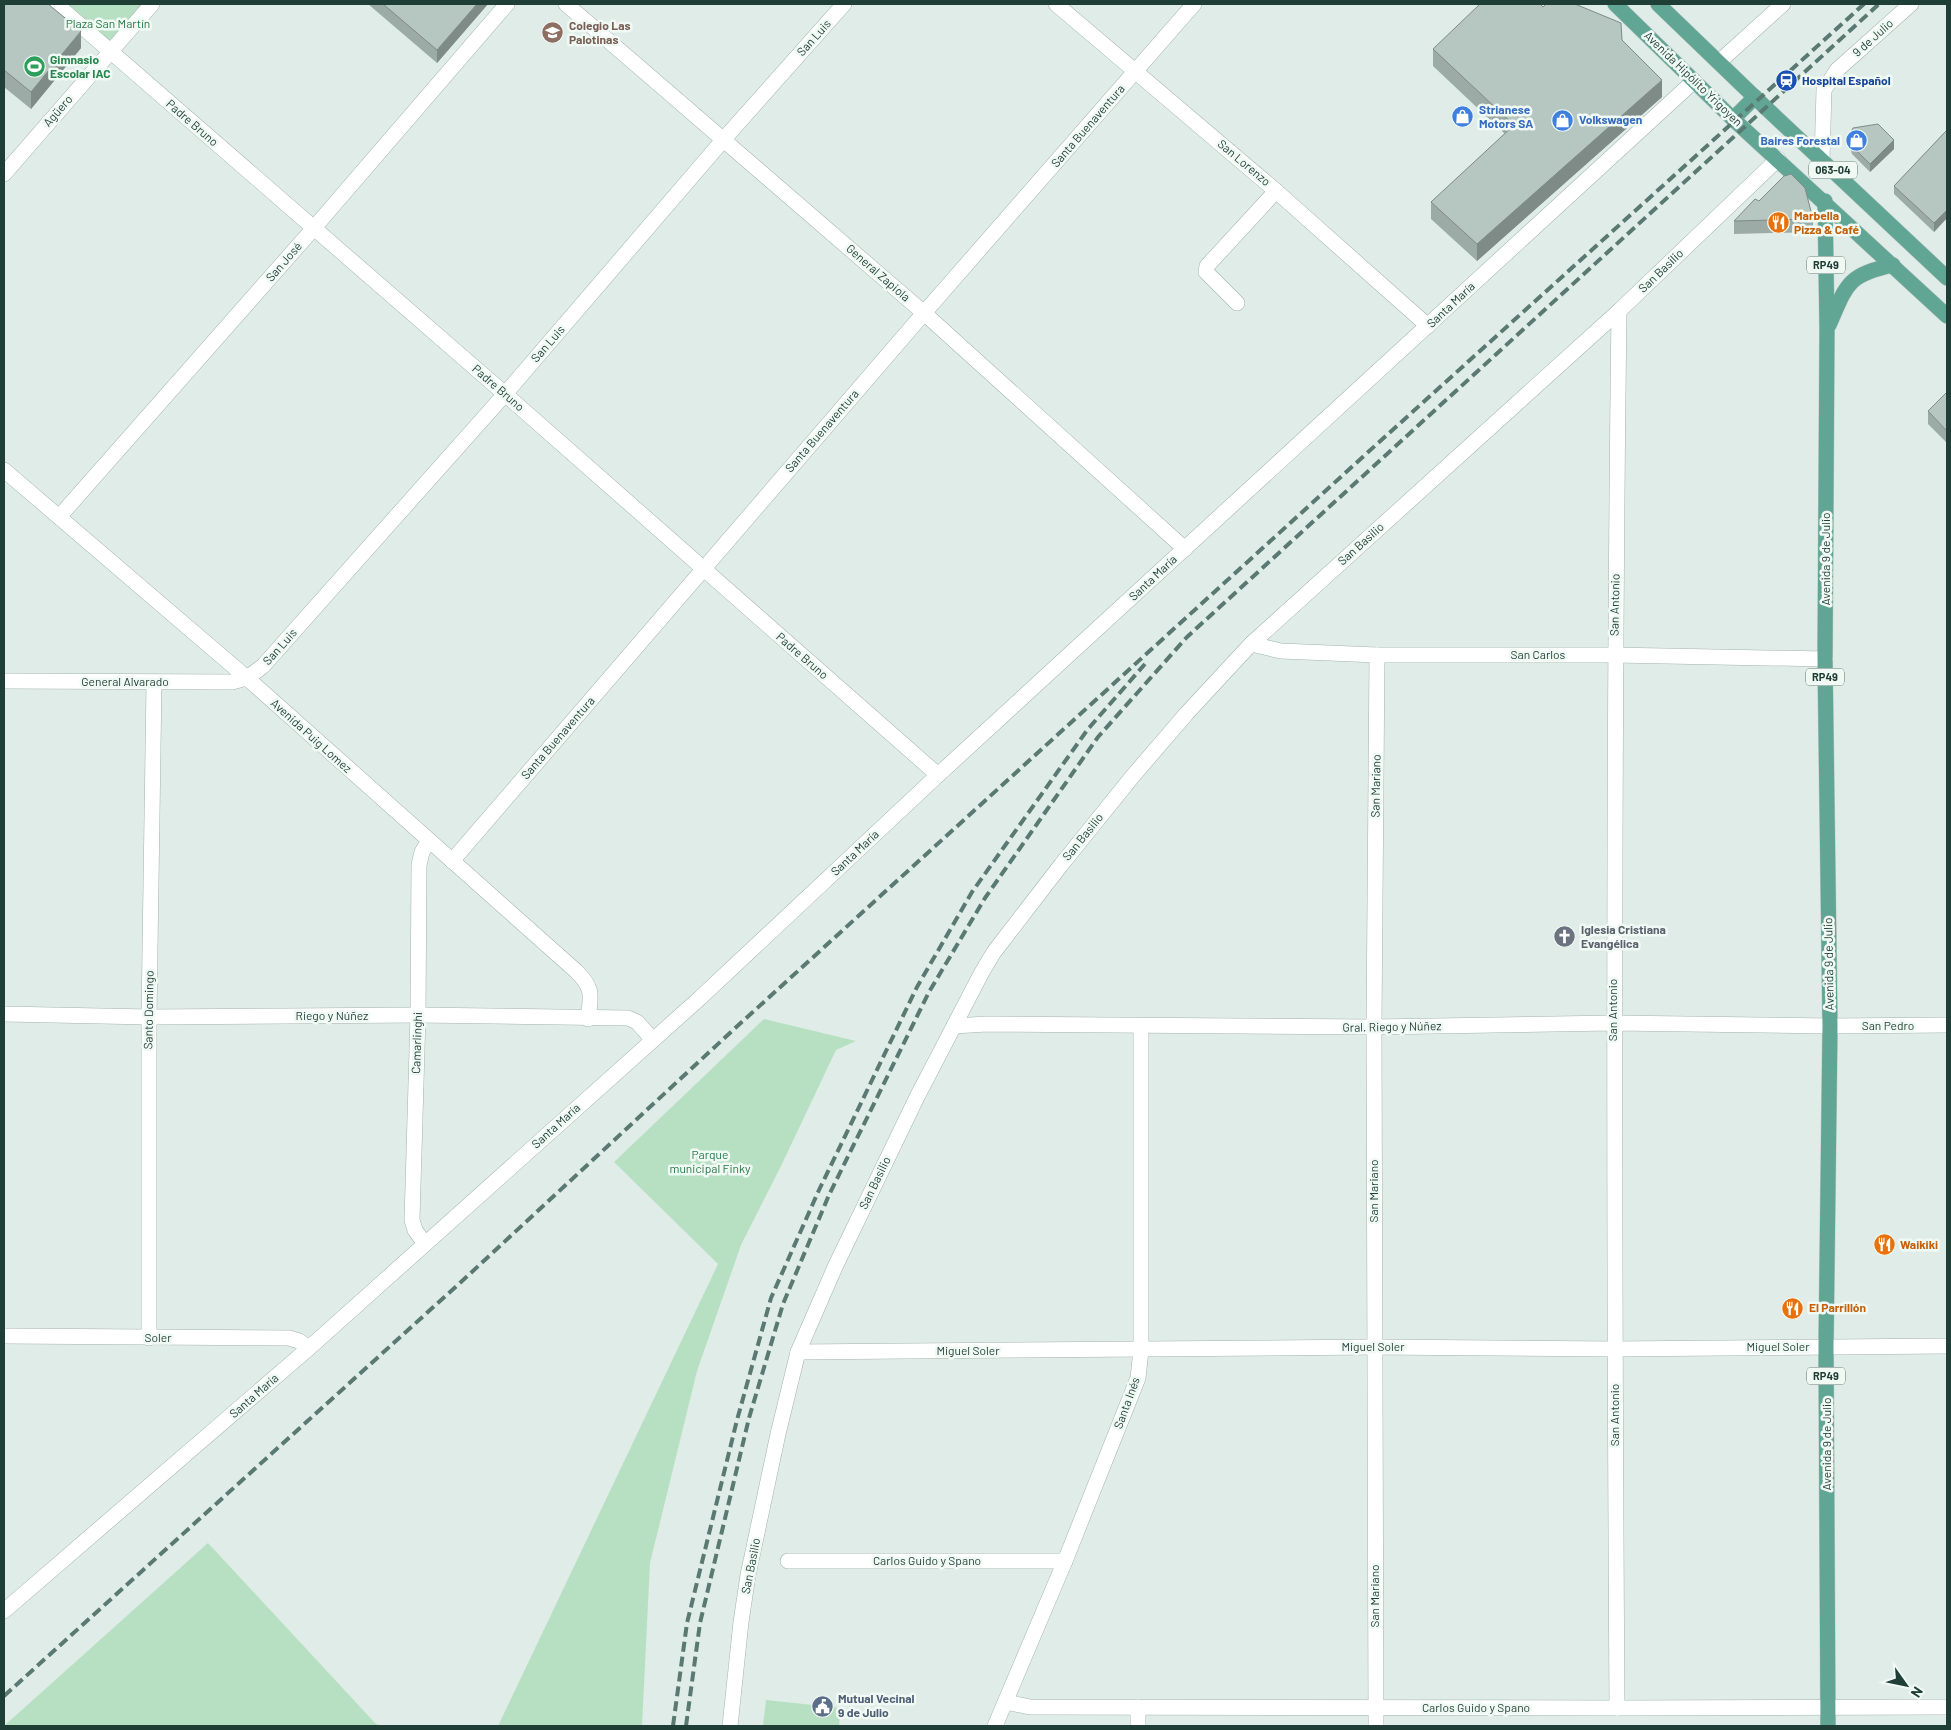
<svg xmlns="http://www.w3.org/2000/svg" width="1951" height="1730" font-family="Barlow,sans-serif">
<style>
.green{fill:#b7e0c2}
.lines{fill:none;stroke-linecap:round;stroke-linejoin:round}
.minor-casing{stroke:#a2b4ae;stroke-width:16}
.major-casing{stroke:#c0c9c7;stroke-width:16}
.minor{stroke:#fff;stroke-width:15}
.major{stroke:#61a694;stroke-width:15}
.rail{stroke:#5a7a71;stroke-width:4;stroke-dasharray:10 5;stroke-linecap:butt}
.wall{fill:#9caba5}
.shaded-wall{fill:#7f8b86}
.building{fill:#b5c7c0;stroke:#7f8b86}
.labels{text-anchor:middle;stroke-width:5;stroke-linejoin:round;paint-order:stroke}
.shield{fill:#f1f9f5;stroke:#5e766f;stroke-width:1}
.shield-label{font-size:11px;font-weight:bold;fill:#1f3e36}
.park-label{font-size:12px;fill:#267946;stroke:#f1f9f5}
.education-label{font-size:12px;font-weight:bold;fill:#785e54;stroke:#f1f9f5;text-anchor:start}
.street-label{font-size:12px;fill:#1f3e36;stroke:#f1f9f5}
.leisure-label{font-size:12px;font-weight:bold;fill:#27864d;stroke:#f1f9f5;text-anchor:start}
.transit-label{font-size:12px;font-weight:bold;fill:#164399;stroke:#f1f9f5;text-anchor:start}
.shop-label{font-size:12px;font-weight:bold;fill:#366cbe;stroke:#f1f9f5;text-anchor:start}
.food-label{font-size:12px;font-weight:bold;fill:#c56008;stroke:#f1f9f5;text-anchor:start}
.worship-label{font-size:12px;font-weight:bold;fill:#5b616d;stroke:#f1f9f5;text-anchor:start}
.service-label{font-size:12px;font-weight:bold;fill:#4e5e75;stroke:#f1f9f5;text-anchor:start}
</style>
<rect width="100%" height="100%" fill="#e0ece7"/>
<g class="green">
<polygon points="56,4 152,4 109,51"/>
<polygon points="764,1019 856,1041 836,1050 781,1166 741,1245 697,1371 650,1563 642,1726 498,1726 718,1264 614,1162"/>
<polygon points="208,1543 375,1723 381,1726 4,1726"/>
<polygon points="766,1700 841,1708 839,1726 763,1726"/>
</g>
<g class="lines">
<defs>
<g id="minor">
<polyline points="56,4 505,394 938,775"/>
<polyline points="566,4 924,313 1185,549"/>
<polyline points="1056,4 1276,191 1428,326"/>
<polyline points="1719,62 1783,4"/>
<polyline points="1822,160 1824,90 1837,70 1911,4"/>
<polyline points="4,174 152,4"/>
<polyline points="1237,303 1206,272 1207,266 1276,191"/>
<path d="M 4,470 L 247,678 L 576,971 C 594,988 591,996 588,1019"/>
<polyline points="59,517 313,229 507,4"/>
<polyline points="1251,644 1281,651 1377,655 1614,655 1825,659"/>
<polyline points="4,681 232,682 247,678 263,666 505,394 724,139 844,4"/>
<polyline points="452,861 924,313 1194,4"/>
<polyline points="4,1014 149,1017 418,1015 628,1018 637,1022 652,1039"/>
<polyline points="954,1026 987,1024 1374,1027 1613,1023 1830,1026 1947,1025"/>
<polyline points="425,1244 415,1230 412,1220 418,1015 419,865 422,852 429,841"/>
<polyline points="4,1336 289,1338 299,1341 309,1348"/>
<polyline points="149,1338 149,1017 154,683"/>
<polyline points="798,1352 1374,1347 1614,1349 1947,1346"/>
<polyline points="788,1561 1065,1561"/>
<polyline points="4,1611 309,1348 700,998 938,775 1694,81"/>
<polyline points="1006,1702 1030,1707 1617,1708 1947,1707"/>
<polyline points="1138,1707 1138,1726"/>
<path d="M 1617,1708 C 1614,1243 1613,777 1619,311"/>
<polyline points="730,1726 741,1622 748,1575 778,1434 798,1352 835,1267 917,1097 982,972 994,952 1061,865 1132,777 1187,713 1251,644 1619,311 1778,159"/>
<polyline points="995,1726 1065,1561 1138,1378 1141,1350 1141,1026"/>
<polyline points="1376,1726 1374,1027 1377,655"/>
</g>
<g id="major">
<polyline points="1615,4 1733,119 1947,316"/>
<polyline points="1658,4 1765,107 1947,278"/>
<polyline points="1733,119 1755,97"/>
<polyline points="1825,201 1827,329 1825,659 1830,1026 1826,1347 1828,1726"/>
<path d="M 1829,325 C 1847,284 1847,275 1893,265"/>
</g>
</defs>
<use href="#minor" class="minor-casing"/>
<use href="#major" class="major-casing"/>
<use href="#minor" class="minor"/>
<use href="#major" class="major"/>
<g class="rail">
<polyline points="4,1696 461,1282 732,1031 1377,444 1864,4"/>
<polyline points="673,1726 687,1623 737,1420 771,1298 819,1190 917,987 972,892 1088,729 1145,664"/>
<polyline points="686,1726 700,1623 749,1418 783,1304 829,1195 929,992 985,898 1098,737 1187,637 1879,4"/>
</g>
</g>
<g class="wall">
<polygon points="4,4 81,48 31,109 4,87"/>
<polygon points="368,4 488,4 437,63"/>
<polygon points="1543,7 1622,40 1662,97 1477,261 1431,219 1431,202 1505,134 1433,66 1433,49"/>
<polygon points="1947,130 1947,218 1934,232 1894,194 1894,186"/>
<polygon points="1849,136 1894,149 1870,172 1852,154 1849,144"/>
<polygon points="1759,201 1813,219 1813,232 1734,234 1734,221"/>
<polygon points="1947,392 1947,443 1928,424 1928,411"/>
</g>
<g class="shaded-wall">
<polygon points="477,4 488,4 437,63 437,50"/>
<polygon points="81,31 81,48 31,109 31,92"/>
<polygon points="1662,80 1662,97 1477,261 1477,244"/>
<polygon points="1894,140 1894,149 1870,172 1870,164"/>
<polygon points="1947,210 1947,218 1934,232 1934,223"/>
</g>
<g class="building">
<polygon points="4,4 48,4 81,31 31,92 4,70"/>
<polygon points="383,4 477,4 437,50"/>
<polygon points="1480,4 1540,4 1543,7 1546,4 1575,4 1621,23 1622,40 1662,80 1477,244 1431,202 1514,125 1433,49"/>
<polygon points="1878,124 1894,140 1870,164 1852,146 1849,136 1853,128"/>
<polygon points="1947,130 1947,210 1934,223 1894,186"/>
<polygon points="1791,174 1805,188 1813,219 1734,221 1755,199 1759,201 1784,176"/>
<polygon points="1947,392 1947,431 1928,411"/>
</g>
<defs>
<symbol id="school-disc" viewBox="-11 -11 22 22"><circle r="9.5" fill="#8d6e63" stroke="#f1f9f5"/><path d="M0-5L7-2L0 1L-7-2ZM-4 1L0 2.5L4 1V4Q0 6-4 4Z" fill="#fff"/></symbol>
<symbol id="stadium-disc" viewBox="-11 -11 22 22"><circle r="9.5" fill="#2e9e5b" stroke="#f1f9f5"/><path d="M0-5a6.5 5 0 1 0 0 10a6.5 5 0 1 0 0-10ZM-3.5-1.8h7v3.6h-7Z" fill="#fff"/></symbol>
<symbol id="station-disc" viewBox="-11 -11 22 22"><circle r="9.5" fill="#1a4fb4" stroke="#f1f9f5"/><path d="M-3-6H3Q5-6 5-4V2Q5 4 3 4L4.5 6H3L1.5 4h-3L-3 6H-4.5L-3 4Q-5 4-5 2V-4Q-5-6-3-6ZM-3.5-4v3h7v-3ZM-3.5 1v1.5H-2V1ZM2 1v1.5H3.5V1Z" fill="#fff"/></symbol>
<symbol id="shop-disc" viewBox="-11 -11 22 22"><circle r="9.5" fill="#3f7fe0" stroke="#f1f9f5"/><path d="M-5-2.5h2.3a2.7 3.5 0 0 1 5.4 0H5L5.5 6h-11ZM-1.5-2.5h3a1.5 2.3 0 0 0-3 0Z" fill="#fff"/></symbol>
<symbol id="restaurant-disc" viewBox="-11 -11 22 22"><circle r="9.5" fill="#e8710a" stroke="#f1f9f5"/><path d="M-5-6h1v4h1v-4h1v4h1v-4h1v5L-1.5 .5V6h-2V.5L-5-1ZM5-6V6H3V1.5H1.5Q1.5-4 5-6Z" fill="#fff"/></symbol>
<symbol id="church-disc" viewBox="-11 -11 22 22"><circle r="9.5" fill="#6b7280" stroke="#f1f9f5"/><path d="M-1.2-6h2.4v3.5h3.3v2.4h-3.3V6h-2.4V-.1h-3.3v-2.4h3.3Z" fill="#fff"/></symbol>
<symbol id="civic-disc" viewBox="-11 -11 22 22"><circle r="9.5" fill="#5c6f8a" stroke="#f1f9f5"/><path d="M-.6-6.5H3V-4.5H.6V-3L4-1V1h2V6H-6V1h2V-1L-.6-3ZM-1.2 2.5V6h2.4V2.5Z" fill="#fff"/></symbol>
</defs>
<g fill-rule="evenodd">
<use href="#school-disc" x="540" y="20" width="25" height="25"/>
<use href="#stadium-disc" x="22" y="54" width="25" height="25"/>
<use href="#station-disc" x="1774" y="68" width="25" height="25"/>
<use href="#shop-disc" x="1450" y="104" width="25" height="25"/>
<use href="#shop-disc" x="1550" y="108" width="25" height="25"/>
<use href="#shop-disc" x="1844" y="128" width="25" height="25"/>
<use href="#restaurant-disc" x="1766" y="210" width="25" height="25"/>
<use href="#church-disc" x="1552" y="924" width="25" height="25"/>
<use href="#restaurant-disc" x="1872" y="1232" width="25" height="25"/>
<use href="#restaurant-disc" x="1780" y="1296" width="25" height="25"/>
<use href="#civic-disc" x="810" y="1694" width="25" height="25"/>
</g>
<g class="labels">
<g class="shield">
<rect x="1809" y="161.5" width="48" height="17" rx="4"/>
<rect x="1807" y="256.5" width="38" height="17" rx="4"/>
<rect x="1806" y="668.5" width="38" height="17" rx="4"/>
<rect x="1807" y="1367.5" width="38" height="17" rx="4"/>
</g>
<g class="shield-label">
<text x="1833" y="174">063-04</text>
<text x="1826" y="269">RP49</text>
<text x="1825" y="681">RP49</text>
<text x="1826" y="1380">RP49</text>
</g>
<g class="park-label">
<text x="108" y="28">Plaza San Martín</text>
<text x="710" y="1159">Parque<tspan x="710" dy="14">municipal Finky</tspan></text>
</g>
<g class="education-label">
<text x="569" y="30">Colegio Las<tspan x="569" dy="14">Palotinas</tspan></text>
</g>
<g class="street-label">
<text transform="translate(814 38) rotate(-48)" y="4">San Luis</text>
<text transform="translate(1873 38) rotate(-42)" y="4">9 de Julio</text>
<text transform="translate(1693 79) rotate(44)" y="4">Avenida Hipólito Yrigoyen</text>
<text transform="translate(58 111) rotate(-49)" y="4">Agüero</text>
<text transform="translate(192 123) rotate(41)" y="4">Padre Bruno</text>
<text transform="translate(1088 126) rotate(-49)" y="4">Santa Buenaventura</text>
<text transform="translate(1244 163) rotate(40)" y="4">San Lorenzo</text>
<text transform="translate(284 262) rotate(-49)" y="4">San José</text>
<text transform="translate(1661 271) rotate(-44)" y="4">San Basilio</text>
<text transform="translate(878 273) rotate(41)" y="4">General Zapiola</text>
<text transform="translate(1451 305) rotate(-43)" y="4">Santa María</text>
<text transform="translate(548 344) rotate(-49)" y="4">San Luis</text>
<text transform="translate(498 388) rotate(41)" y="4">Padre Bruno</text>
<text transform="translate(822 431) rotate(-49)" y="4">Santa Buenaventura</text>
<text transform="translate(1361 544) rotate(-42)" y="4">San Basilio</text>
<text transform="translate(1826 559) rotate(-90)" y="4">Avenida 9 de Julio</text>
<text transform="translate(1153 578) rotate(-43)" y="4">Santa María</text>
<text transform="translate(1615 605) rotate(-89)" y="4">San Antonio</text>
<text transform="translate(280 647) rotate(-48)" y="4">San Luis</text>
<text x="1538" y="659">San Carlos</text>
<text transform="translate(802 656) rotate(41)" y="4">Padre Bruno</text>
<text x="125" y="686">General Alvarado</text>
<text transform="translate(311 736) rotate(42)" y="4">Avenida Puig Lomez</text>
<text transform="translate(558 738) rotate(-49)" y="4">Santa Buenaventura</text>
<text transform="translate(1376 786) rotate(-89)" y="4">San Mariano</text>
<text transform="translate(1083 837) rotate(-51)" y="4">San Basilio</text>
<text transform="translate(855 853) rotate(-43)" y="4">Santa María</text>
<text transform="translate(1829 964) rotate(-91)" y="4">Avenida 9 de Julio</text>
<text transform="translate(149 1010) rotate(-89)" y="4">Santo Domingo</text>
<text transform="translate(1613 1010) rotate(-90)" y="4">San Antonio</text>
<text x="332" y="1020">Riego y Núñez</text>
<text x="1888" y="1030">San Pedro</text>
<text transform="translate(1392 1027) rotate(-1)" y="4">Gral. Riego y Núñez</text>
<text transform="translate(417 1043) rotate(-88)" y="4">Camarlinghi</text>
<text transform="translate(556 1126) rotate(-42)" y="4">Santa María</text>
<text transform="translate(875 1183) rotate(-64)" y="4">San Basilio</text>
<text transform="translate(1374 1191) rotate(-90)" y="4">San Mariano</text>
<text x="158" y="1342">Soler</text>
<text x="1373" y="1351">Miguel Soler</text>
<text x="1778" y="1351">Miguel Soler</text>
<text x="968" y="1355">Miguel Soler</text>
<text transform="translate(254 1396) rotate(-41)" y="4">Santa María</text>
<text transform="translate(1127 1403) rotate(-70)" y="4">Santa Inés</text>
<text transform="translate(1615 1415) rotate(-90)" y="4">San Antonio</text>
<text transform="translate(1827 1444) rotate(-90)" y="4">Avenida 9 de Julio</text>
<text x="927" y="1565">Carlos Guido y Spano</text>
<text transform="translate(751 1566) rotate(-79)" y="4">San Basilio</text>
<text transform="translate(1375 1596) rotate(-90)" y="4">San Mariano</text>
<text x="1476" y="1712">Carlos Guido y Spano</text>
</g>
<g class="leisure-label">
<text x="50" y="64">Gimnasio<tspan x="50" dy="14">Escolar IAC</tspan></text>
</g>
<g class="transit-label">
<text x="1802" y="85">Hospital Español</text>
</g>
<g class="shop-label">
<text x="1479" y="114">Strianese<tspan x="1479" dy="14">Motors SA</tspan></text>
<text x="1579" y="124">Volkswagen</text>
<text x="1840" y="145" text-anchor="end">Baires Forestal</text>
</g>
<g class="food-label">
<text x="1794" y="220">Marbella<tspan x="1794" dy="14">Pizza &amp; Café</tspan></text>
<text x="1900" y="1249">Waikiki</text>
<text x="1809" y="1312">El Parrillón</text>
</g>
<g class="worship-label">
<text x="1581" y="934">Iglesia Cristiana<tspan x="1581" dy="14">Evangélica</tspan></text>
</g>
<g class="service-label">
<text x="838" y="1703">Mutual Vecinal<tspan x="838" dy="14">9 de Julio</tspan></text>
</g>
</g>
<rect width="1951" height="1730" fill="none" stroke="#1f3e36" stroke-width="10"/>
<g transform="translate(1906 1685) rotate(123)" stroke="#f1f9f5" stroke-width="4" paint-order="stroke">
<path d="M0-4L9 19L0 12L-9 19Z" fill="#1f3e36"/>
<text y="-8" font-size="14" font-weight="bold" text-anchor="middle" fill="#1f3e36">N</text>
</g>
</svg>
